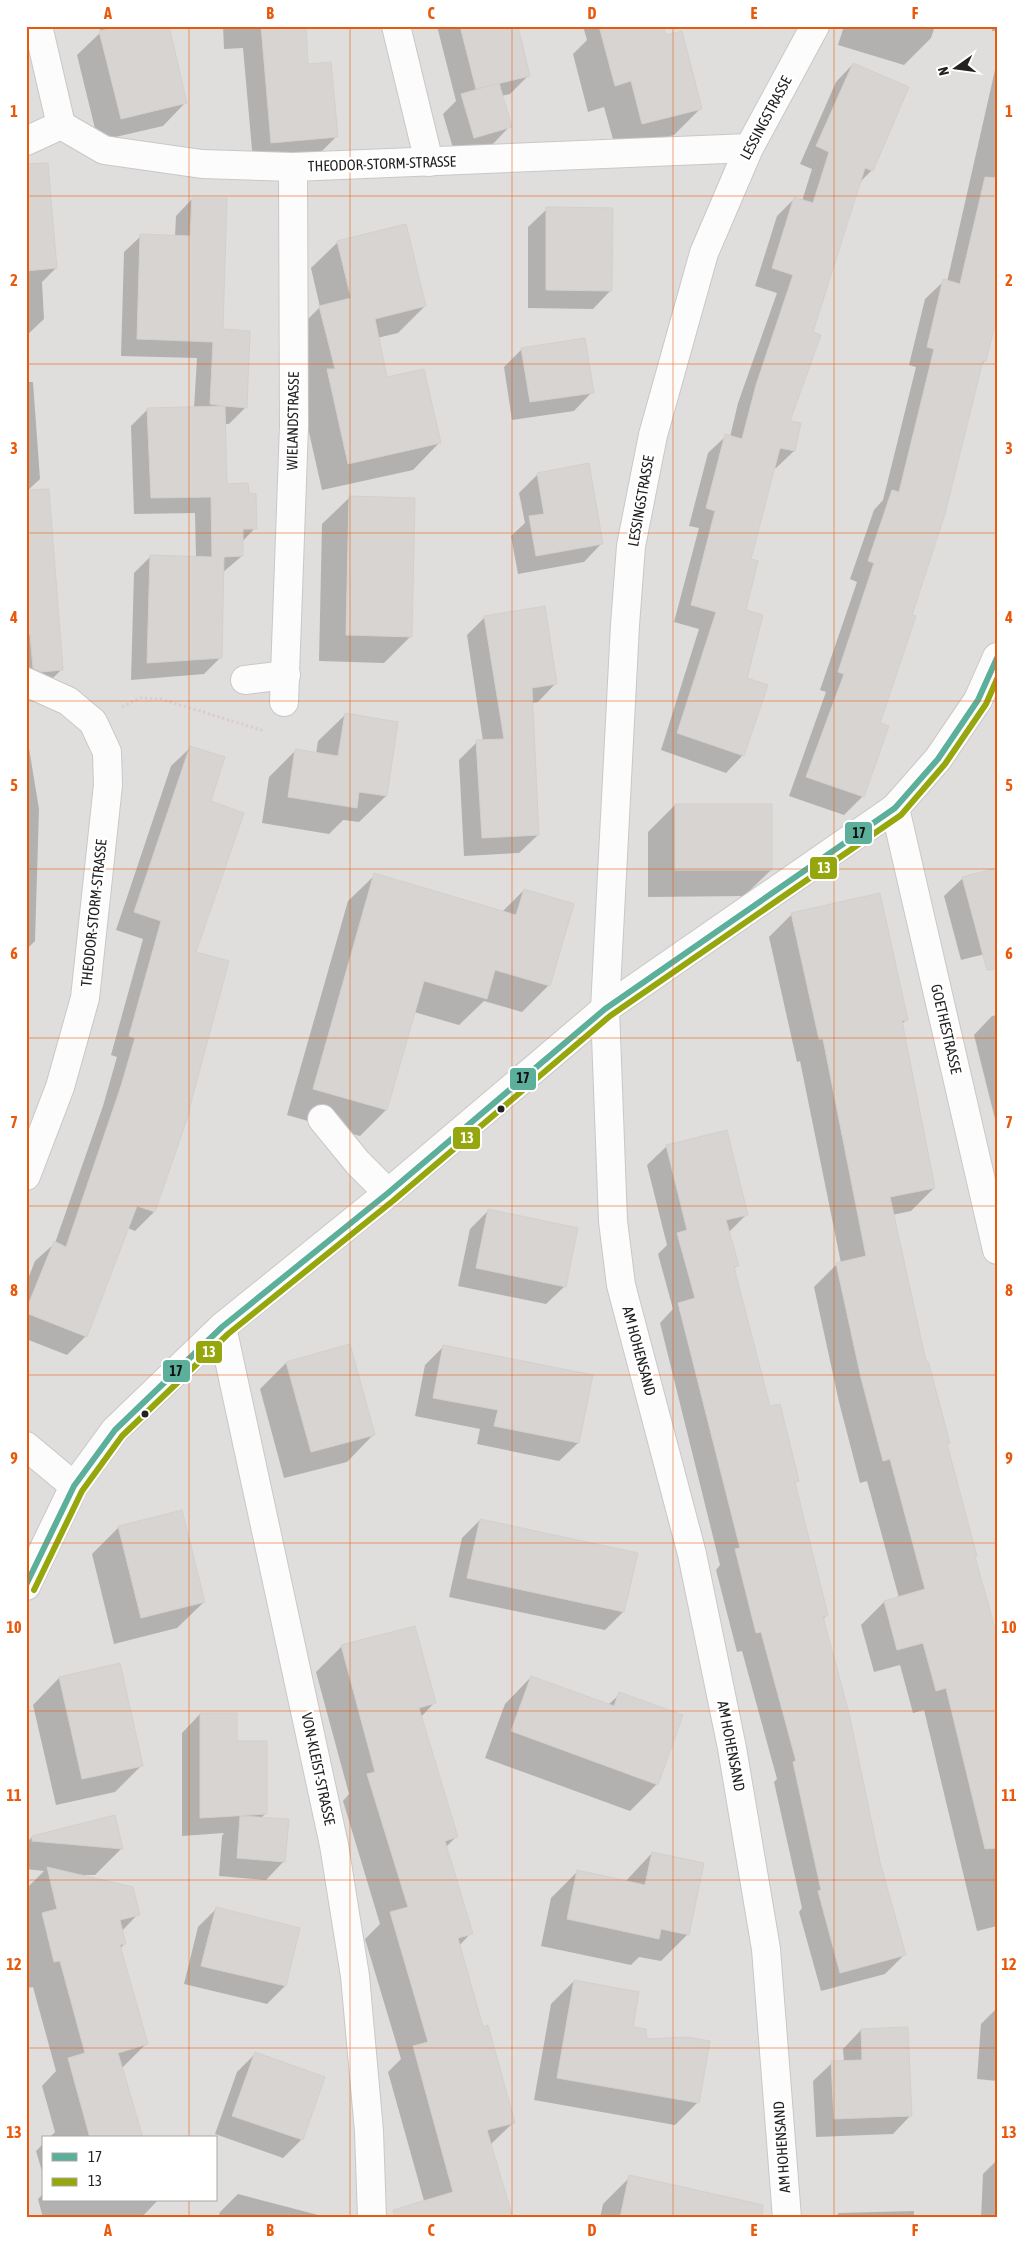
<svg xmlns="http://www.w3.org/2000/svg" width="1023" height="2244" font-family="'Asap Condensed',sans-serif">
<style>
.residential{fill:#dfdedc;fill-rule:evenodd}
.shadow{fill:#0003}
.building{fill:#d7d4d2;stroke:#d3d0cc}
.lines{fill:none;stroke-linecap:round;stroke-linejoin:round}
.minor-casing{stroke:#c9c8c7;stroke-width:30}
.path{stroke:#dccecd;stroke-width:3;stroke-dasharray:2.5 2.5;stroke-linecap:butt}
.minor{stroke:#fdfcfc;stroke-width:28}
.bus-1-casing{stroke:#fff;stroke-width:10}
.bus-2-casing{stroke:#fff;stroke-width:10}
.bus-1{stroke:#5cb09b;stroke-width:6}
.bus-2{stroke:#96a60d;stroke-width:6}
.grid{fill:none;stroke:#e8590c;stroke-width:1;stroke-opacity:0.55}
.bus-dot{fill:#222;stroke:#fff;stroke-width:2}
.labels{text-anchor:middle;stroke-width:5;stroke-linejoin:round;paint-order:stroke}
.street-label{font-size:15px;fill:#222;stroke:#fff}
.line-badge{stroke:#fff;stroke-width:2}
.badge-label{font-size:14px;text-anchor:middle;font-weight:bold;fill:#fff}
.pale-badge-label{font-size:14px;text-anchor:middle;font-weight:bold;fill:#111}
.neatline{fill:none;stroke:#e8590c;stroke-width:2}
.grid-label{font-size:16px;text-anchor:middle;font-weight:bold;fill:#e8590c}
</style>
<rect width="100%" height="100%" fill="#f0eeeb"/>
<path class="residential" d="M 26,26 L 997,26 L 997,2218 L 26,2218 ZM 44,2138 L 216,2138 L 216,2200 L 44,2200 Z"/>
<g class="shadow">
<polygon points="99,26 168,26 185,103 163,126 98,141 77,55 101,32"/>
<polygon points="223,26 304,26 307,65 336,137 318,155 253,161 243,48 224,49"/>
<polygon points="437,26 517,26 529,75 510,94 501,96 510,126 492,145 455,155 443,114 456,101"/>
<polygon points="583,26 662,26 665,37 700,109 674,135 616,150 604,107 588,112 573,54 587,40"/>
<polygon points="844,26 935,26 931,38 904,65 838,45"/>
<rect x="992" y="26" width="5" height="5"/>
<polygon points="997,61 997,312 985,361 980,366 878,724 863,796 844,815 789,796 826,692 820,690 857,582 850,579 874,510 883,500 916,367 909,365 925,299 944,281 947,282"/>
<polygon points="853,64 872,170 859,183 812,333 789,422 800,424 794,451 776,468 774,468 750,560 744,611 746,679 743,755 726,773 661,750 699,629 674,622 699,528 689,526 708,453 726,436 730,437 738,403 777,293 755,286 777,216 795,198 802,201 812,169 800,164 836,82"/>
<polygon points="26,196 56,268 42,282 44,319 26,336"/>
<polygon points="192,199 222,330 246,407 229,424 224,424 226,485 255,528 242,542 242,556 222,573 221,657 204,674 131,680 134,573 151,556 196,558 195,513 134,514 131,426 148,409 194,408 197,358 121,356 124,252 141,236 175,236 176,216"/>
<polygon points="547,209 611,290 593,309 528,308 528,227"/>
<polygon points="338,242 425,306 398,333 377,338 386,378 439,443 413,470 322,490 301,397 293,334 320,307 311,268"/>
<polygon points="522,349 592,392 574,411 512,420 504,367"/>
<polygon points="26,382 33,382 40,479 26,492"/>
<polygon points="537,475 602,543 584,562 518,574 511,536 525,523 519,493"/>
<polygon points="349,498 411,636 384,663 319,661 322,524"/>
<polygon points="26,523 61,670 45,686 26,687"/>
<polygon points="485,617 556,683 538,702 532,703 538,835 519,853 464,856 459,760 477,742 483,741 467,635"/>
<polygon points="345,715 386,796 359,822 343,820 329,834 262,823 269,777 295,751 316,754 318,741"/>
<polygon points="26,730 39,809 35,941 26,950"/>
<polygon points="190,748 210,802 195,953 189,1111 154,1212 135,1231 128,1228 86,1336 67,1355 26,1339 26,1284 35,1261 55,1243 103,1106 117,1057 111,1055 143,939 116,930 171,766"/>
<polygon points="675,805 771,870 744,896 648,897 648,832"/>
<polygon points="375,875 502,912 524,890 549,985 522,1012 484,1001 459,1025 414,1012 386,1110 360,1136 287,1115 348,901"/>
<polygon points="963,878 997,951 961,960 944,896"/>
<polygon points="792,914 907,1019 901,1025 934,1188 911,1211 892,1215 925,1363 949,1442 946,1445 974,1558 997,1639 997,1926 977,1931 924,1710 913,1713 900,1665 874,1672 861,1625 884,1602 899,1598 867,1481 860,1483 839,1402 814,1287 837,1264 841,1263 800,1061 797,1062 769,937"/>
<polygon points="997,1015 997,1119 995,1119 974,1035 992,1016"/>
<polygon points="667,1146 747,1214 728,1233 737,1265 734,1269 769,1407 797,1481 794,1484 827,1615 822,1620 879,1862 904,1955 885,1974 821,1991 799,1912 802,1908 774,1782 777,1779 742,1651 737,1652 716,1570 720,1565 660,1323 673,1309 658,1254 667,1245 647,1165"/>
<polygon points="488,1211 565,1286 546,1304 458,1286 470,1229"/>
<polygon points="443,1347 591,1376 578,1443 559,1461 477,1444 480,1429 415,1416 425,1365"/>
<polygon points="286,1363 373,1435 347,1462 284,1478 260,1389"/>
<polygon points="480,1520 636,1554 623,1612 605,1630 449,1597 462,1538"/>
<polygon points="119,1527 204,1602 177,1628 114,1644 92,1554"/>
<polygon points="342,1646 434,1703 421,1717 457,1836 446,1847 471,1933 459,1946 482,2028 514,2122 490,2145 511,2218 426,2208 388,2072 401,2059 365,1939 380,1924 343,1801 349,1794 316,1672"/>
<polygon points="531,1677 608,1705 620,1694 657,1784 630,1811 485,1758 505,1704"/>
<polygon points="59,1678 142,1765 115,1792 56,1805 33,1705"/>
<polygon points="200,1714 235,1742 265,1814 260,1819 284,1861 266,1880 219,1876 222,1836 224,1833 182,1836 182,1733"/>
<polygon points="32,1837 122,1848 95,1875 74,1875 138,1914 122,1931 125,1943 120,1949 146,2044 121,2069 141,2138 49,2138 55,2132 42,2086 56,2071 33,1987 27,1988 26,1984 26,1930 29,1927 26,1917 26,1889 44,1871 26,1869 26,1843"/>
<polygon points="652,1853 688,1934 661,1961 639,1957 631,1965 541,1946 551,1898 577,1872 625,1882"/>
<polygon points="216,1909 285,1986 267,2004 184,1984 198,1927"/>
<polygon points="574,1981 646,2040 698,2102 675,2125 534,2100 551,2004"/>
<polygon points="997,2008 997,2081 977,2079 981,2024"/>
<polygon points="861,2030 911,2115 893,2134 816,2137 813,2081 832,2063 844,2062 843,2049"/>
<polygon points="255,2054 302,2139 283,2158 215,2134 237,2072"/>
<polygon points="44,2143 44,2178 36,2151"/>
<polygon points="997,2160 997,2218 981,2218 983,2174"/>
<polygon points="630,2177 719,2218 600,2218 603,2204"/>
<polygon points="44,2193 44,2200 158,2200 141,2218 43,2218 38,2199"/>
<polygon points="238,2194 322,2216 321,2218 218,2218 220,2212"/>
<polygon points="914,2211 914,2218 834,2218 839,2213"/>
</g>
<g class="building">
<polygon points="120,26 169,26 187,103 121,119 99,31"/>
<polygon points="261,26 306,26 308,64 331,62 338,137 271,143"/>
<polygon points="460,26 518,26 530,76 476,89"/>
<polygon points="599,26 663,26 666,35 682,31 702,109 642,124 631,81 615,86"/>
<polygon points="853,63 909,87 873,171 865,168 813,332 821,335 790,421 801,423 795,451 780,448 751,559 758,561 746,610 763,615 747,678 768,685 744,756 677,733 716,612 691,605 715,511 706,508 725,434 742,439 756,385 793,275 772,268 794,197 813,203 829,152 816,146"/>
<polygon points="499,83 512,127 474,138 461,94"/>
<polygon points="48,163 57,268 26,271 26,164"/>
<polygon points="985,177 997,178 997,317 986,361 983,361 945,514 912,615 916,616 880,723 889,726 864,797 806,777 844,674 838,672 874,563 868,561 892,490 899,492 934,349 927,347 943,279 960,284"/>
<polygon points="192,198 227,198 223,329 250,331 247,408 225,406 227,484 248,483 249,493 256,494 257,529 243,529 243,556 224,557 222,658 147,663 150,555 212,557 211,497 151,498 147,408 224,406 210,404 213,342 137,339 140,234 190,236"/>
<polygon points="546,207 613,208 612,291 546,290"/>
<polygon points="406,224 426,306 375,319 387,377 424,369 441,443 348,464 327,369 335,369 319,306 351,298 337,241"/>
<polygon points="585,338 594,393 530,402 521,348"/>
<polygon points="589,463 603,544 536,556 529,516 544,514 537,473"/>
<polygon points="49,489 63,670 41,672 33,668 30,634 26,635 26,490"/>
<polygon points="349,496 415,498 412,637 346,635"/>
<polygon points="545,606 557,684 532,688 539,835 482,838 476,740 504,739 484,616"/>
<polygon points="345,713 398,722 387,796 359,792 357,808 288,797 295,749 338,756"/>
<polygon points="190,746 225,757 211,801 244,813 196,952 229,961 189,1110 190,1110 155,1212 137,1206 87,1337 26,1313 26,1310 54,1241 66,1247 121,1086 135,1038 129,1036 161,921 134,912"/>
<rect x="675" y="804" width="97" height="66"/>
<polygon points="997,868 997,969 987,970 962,877"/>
<polygon points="374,873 516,915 524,889 574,904 550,986 495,970 487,999 424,981 387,1110 313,1089"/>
<polygon points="880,893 908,1020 902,1021 935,1188 890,1197 926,1361 928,1361 950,1443 947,1444 977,1556 975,1557 997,1635 997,1848 985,1849 946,1688 936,1691 923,1643 897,1650 884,1601 925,1589 890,1459 883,1461 861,1378 836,1263 866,1256 823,1039 819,1039 791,913"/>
<polygon points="727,1130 748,1215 726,1220 739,1266 734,1267 770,1406 780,1404 799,1481 795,1482 828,1615 823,1617 849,1713 880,1862 906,1955 840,1973 818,1891 821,1890 793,1762 796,1761 761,1632 756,1633 735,1549 740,1548 678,1303 695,1298 677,1233 687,1230 666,1145"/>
<polygon points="488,1209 578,1228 566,1287 476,1268"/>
<polygon points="350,1344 375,1435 311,1452 286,1362"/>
<polygon points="443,1345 593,1375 579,1443 494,1426 498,1410 433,1398"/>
<polygon points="182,1510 205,1602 141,1618 118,1526"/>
<polygon points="480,1519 638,1553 624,1612 467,1578"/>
<polygon points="415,1626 436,1703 419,1708 458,1837 445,1841 473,1934 458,1938 483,2027 488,2025 515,2123 487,2130 513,2218 395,2218 393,2210 453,2192 413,2046 428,2042 390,1912 408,1907 367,1774 375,1772 341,1645"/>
<polygon points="120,1663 143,1766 82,1779 59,1677"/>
<polygon points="531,1676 614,1706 619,1692 683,1715 658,1785 511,1731"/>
<polygon points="200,1713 237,1713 237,1741 267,1741 267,1814 200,1818"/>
<polygon points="115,1815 123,1849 32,1841 32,1836"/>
<polygon points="240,1816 289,1819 285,1862 237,1858"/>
<polygon points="652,1852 704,1863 689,1935 661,1929 659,1939 567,1919 577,1870 645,1885"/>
<polygon points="47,1867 133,1887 140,1915 120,1920 126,1944 120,1945 148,2044 118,2053 143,2138 90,2138 68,2058 85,2053 60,1961 54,1962 42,1913 57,1909"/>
<polygon points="216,1907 300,1928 286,1986 201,1966"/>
<polygon points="574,1980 639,1992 633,2027 646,2029 647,2039 687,2037 710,2041 699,2103 557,2078"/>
<polygon points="908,2027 912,2116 834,2119 831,2061 862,2060 861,2029"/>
<polygon points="255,2052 325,2077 303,2140 232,2116"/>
<polygon points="629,2175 763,2205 762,2218 620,2218"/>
</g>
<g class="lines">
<defs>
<g id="minor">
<polyline points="38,26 61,125"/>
<polyline points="396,26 429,162"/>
<polyline points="26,141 61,125 104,150 202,164 293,167 749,148"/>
<polyline points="245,680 286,675"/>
<polyline points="26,682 68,701 93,722 107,752 108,785 85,998 60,1087 26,1176"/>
<polyline points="284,702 294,426 293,167"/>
<polyline points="895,808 997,1250"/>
<polyline points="322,1119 358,1163 388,1193"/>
<polyline points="222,1327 334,1845 355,1976 369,2131 372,2218"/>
<polyline points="26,1446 74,1486"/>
<polyline points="26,1586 74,1486 115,1430 222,1327 388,1193 605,1009 895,808 938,759 978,700 997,657"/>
<polyline points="787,2218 766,1949 732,1748 692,1554 621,1285 613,1221 605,1009 625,625 631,546 653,435 704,253 749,148 815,26"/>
</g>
</defs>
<use href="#minor" class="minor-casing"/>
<polyline class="path" points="122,707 140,698 161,699 261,730 263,728"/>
<use href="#minor" class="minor"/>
<defs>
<polyline id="bus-1" points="26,1585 74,1486 115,1430 222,1327 388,1193 605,1009 895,808 938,759 978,700 997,658"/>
<polyline id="bus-2" points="34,1590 82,1491 122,1436 228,1334 394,1200 610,1016 901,815 945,764 986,704 997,679"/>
</defs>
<use href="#bus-1" class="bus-1-casing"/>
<use href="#bus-2" class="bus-2-casing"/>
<use href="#bus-1" class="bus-1"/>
<use href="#bus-2" class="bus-2"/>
</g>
<path class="grid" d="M 189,26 L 189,2138M 350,26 L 350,2218M 512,26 L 512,2218M 673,26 L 673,2218M 834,26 L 834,2218M 26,196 L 997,196M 26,364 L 997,364M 26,533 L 997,533M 26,701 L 997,701M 26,869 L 997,869M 26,1038 L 997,1038M 26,1206 L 997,1206M 26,1375 L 997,1375M 26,1543 L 997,1543M 26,1711 L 997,1711M 26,1880 L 997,1880M 26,2048 L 997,2048M 189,2200 L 189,2218"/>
<g class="bus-dot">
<circle cx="501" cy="1109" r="4.5"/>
<circle cx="145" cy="1414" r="4.5"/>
</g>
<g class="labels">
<g class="street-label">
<text transform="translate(766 118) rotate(-62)" y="5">LESSINGSTRASSE</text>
<text transform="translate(382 164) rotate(-2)" y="5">THEODOR-STORM-STRASSE</text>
<text transform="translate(293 421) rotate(-89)" y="5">WIELANDSTRASSE</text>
<text transform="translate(641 501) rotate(-80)" y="5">LESSINGSTRASSE</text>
<text transform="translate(94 913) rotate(-84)" y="5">THEODOR-STORM-STRASSE</text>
<text transform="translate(946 1029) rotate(77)" y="5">GOETHESTRASSE</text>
<text transform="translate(639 1351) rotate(75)" y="5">AM HOHENSAND</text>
<text transform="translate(731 1746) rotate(79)" y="5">AM HOHENSAND</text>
<text transform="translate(318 1769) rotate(78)" y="5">VON-KLEIST-STRASSE</text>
<text transform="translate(782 2147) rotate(-94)" y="5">AM HOHENSAND</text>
</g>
</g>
<g class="line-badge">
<rect x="844" y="821" width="29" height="24" rx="5" fill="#5cb09b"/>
<rect x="809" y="856" width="29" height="24" rx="5" fill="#96a60d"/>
<rect x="509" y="1067" width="28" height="24" rx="5" fill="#5cb09b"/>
<rect x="452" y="1126" width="29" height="24" rx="5" fill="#96a60d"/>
<rect x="195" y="1340" width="28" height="24" rx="5" fill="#96a60d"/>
<rect x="162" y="1359" width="29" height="24" rx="5" fill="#5cb09b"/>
</g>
<g class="badge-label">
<text x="824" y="873">13</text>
<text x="467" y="1143">13</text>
<text x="209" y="1357">13</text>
</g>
<g class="pale-badge-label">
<text x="859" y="838">17</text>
<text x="523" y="1083">17</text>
<text x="176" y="1376">17</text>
</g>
<rect width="1023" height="2244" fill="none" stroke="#ffffff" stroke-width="55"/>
<rect x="42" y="2136" width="175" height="65" fill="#ffffff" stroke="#a7a7a7"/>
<rect x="52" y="2153" width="25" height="8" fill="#5cb09b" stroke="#a7a7a7"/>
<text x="88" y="2162" font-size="15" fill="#222222">17</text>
<rect x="52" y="2178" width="25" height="8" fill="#96a60d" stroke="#a7a7a7"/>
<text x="88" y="2186" font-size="15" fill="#222222">13</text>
<g transform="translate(956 68) rotate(256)" stroke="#ffffff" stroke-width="4" paint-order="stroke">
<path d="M0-4L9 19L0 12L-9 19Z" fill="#222222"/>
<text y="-8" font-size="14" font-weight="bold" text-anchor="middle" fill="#222222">N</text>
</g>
<rect x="28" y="28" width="968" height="2188" class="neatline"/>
<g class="grid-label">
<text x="108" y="19">A</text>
<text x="270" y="19">B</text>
<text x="431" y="19">C</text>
<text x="592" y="19">D</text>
<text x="754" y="19">E</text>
<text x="915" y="19">F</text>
<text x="14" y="117">1</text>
<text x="1009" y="117">1</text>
<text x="14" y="286">2</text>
<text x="1009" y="286">2</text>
<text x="14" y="454">3</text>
<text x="1009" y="454">3</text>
<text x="14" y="623">4</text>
<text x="1009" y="623">4</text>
<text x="14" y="791">5</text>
<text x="1009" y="791">5</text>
<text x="14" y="959">6</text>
<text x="1009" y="959">6</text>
<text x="14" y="1128">7</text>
<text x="1009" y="1128">7</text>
<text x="14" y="1296">8</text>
<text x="1009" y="1296">8</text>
<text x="14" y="1464">9</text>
<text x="1009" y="1464">9</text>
<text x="14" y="1633">10</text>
<text x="1009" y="1633">10</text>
<text x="14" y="1801">11</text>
<text x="1009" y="1801">11</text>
<text x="14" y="1970">12</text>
<text x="1009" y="1970">12</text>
<text x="14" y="2138">13</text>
<text x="1009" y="2138">13</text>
<text x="108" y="2236">A</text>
<text x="270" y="2236">B</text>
<text x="431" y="2236">C</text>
<text x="592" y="2236">D</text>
<text x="754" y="2236">E</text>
<text x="915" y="2236">F</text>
</g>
</svg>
